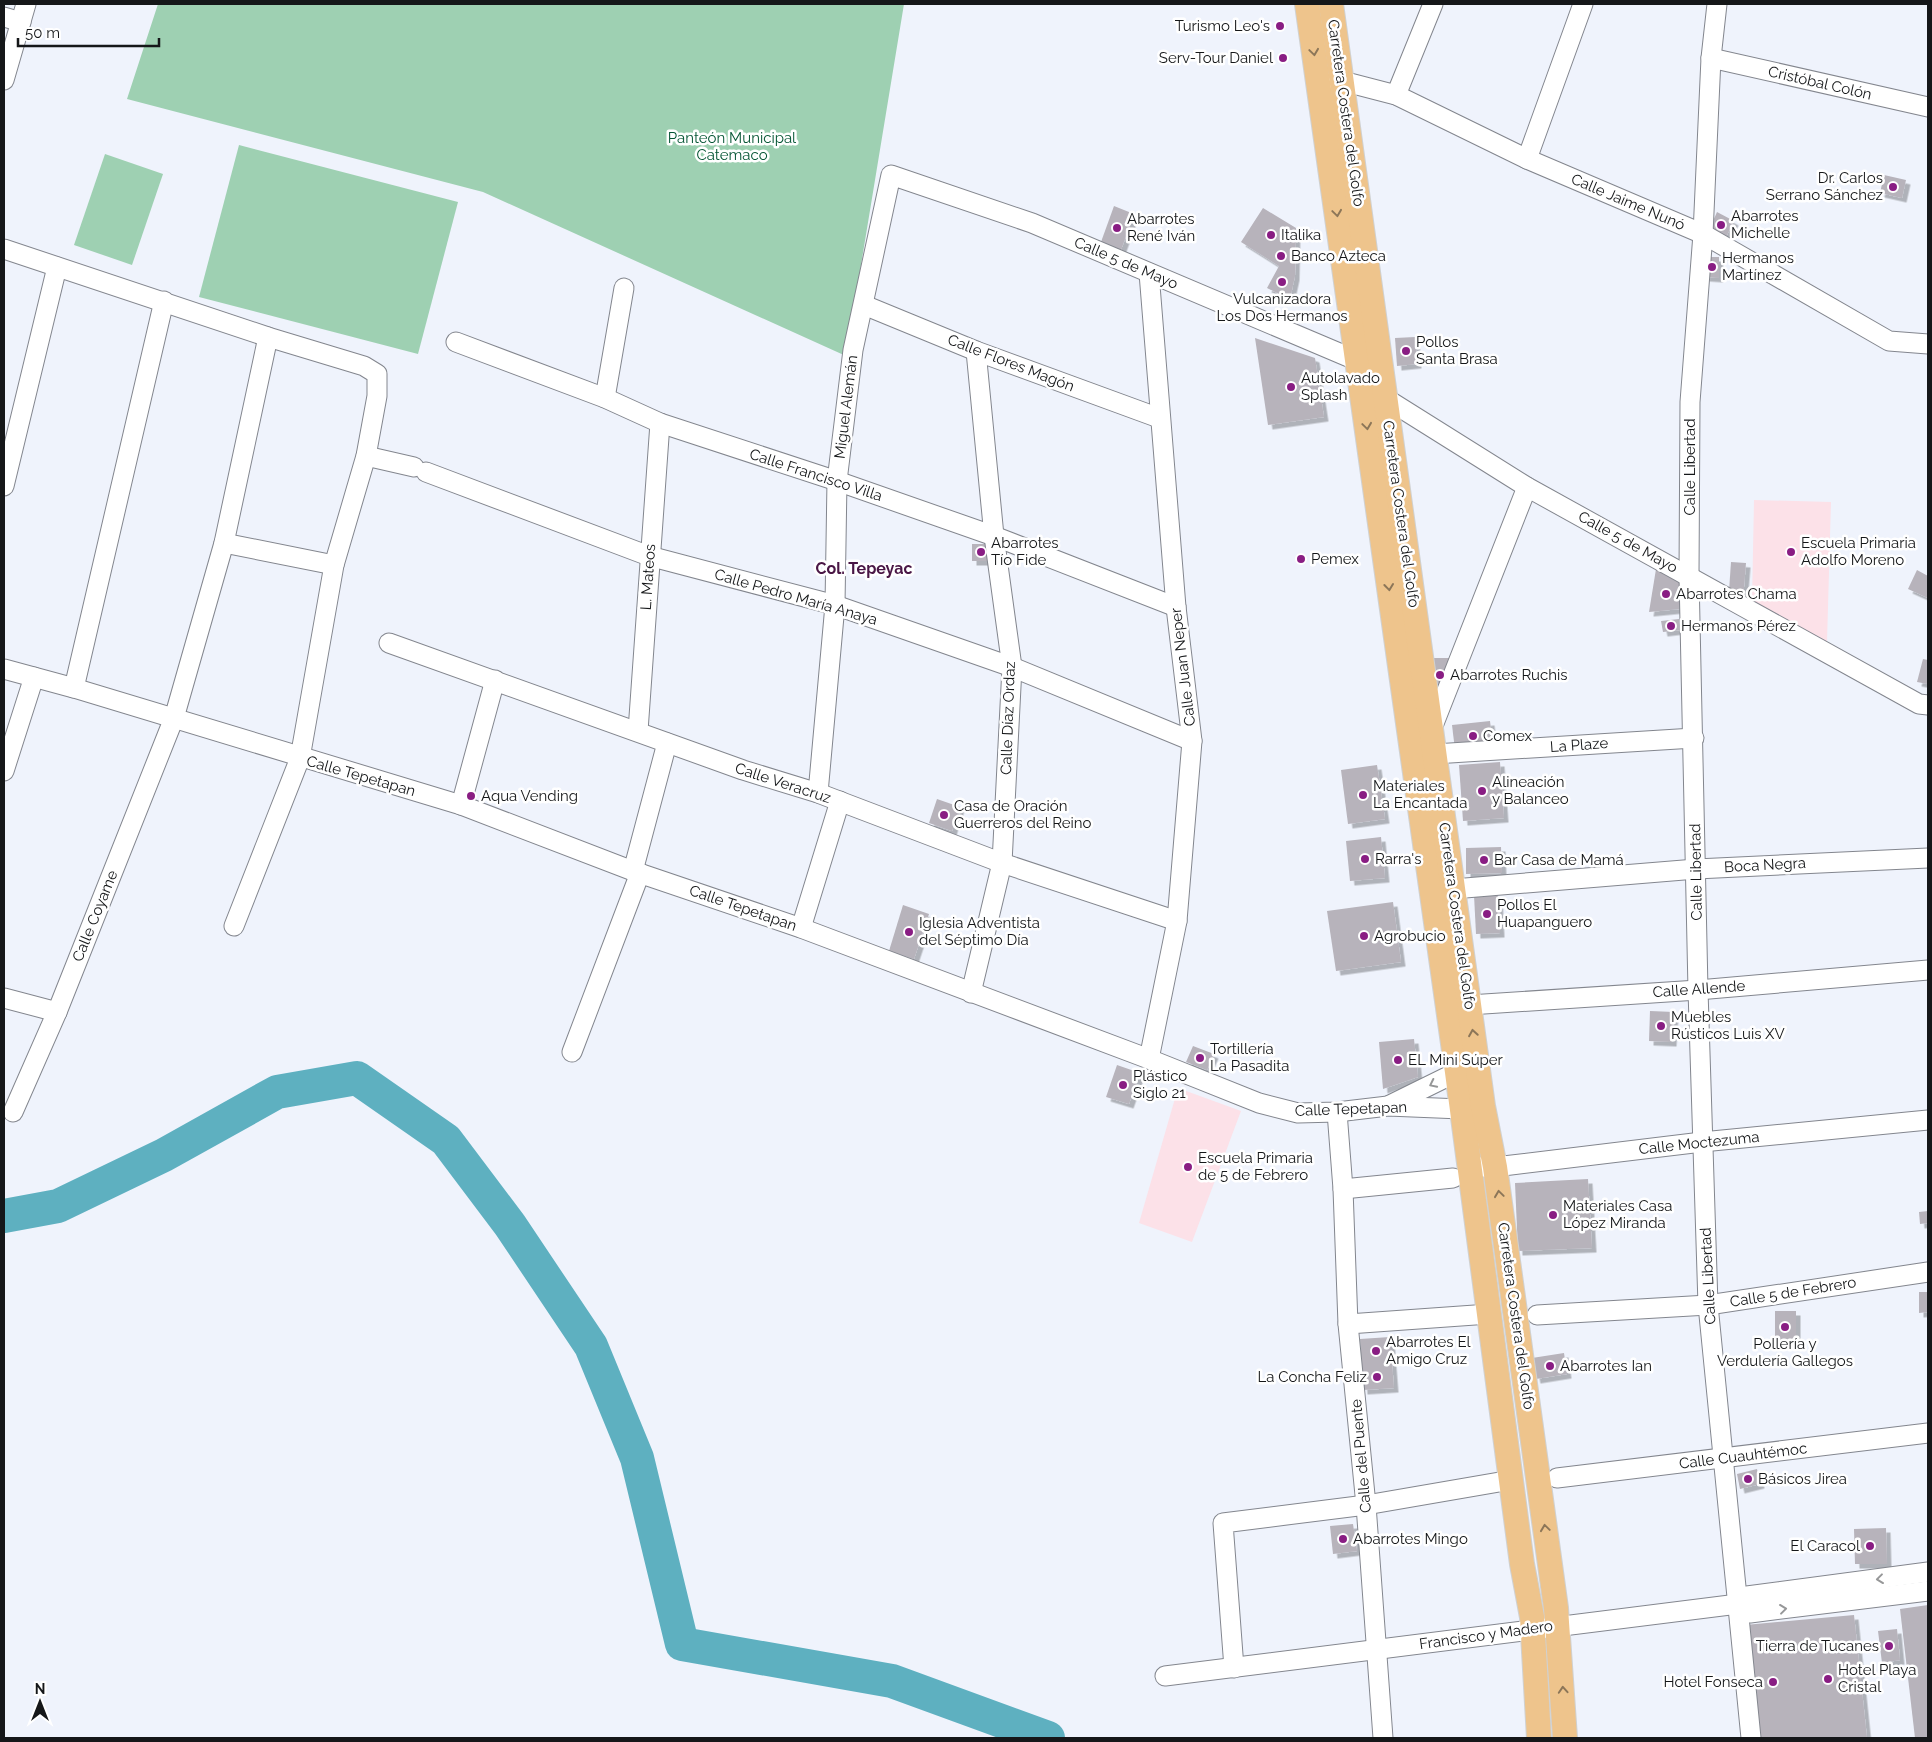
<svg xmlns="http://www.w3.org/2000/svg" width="1932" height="1742" font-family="Raleway,sans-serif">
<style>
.education{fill:#fce1e8}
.green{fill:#9ed0b2}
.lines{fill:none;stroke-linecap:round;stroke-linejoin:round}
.river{stroke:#5eb0c0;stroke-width:34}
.building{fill:#b7b3bb;filter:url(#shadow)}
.minor-casing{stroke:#83868e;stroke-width:21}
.major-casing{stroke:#d0d1d1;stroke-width:26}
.minor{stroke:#fff;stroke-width:19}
.major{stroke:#eec48c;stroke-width:24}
.oneway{stroke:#8c7658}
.oneway2{stroke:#969798}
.poi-dot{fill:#891d83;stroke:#fff;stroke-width:2}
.labels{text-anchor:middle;stroke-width:5;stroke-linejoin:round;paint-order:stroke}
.poi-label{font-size:15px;fill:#151719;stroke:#fff;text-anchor:start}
.street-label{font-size:15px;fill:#151719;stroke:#fff}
.park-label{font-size:15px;fill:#055534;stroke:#fff}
.neighbourhood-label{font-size:16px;font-weight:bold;fill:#491645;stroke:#fff}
</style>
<defs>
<filter id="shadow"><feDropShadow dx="4.5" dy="4.5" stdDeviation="0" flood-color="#0004"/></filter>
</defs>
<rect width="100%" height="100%" fill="#eff3fc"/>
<g class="education">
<polygon points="1754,500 1831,502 1827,642 1752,602"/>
<polygon points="1178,1088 1241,1111 1192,1242 1139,1223"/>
</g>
<g class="green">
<polygon points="158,4 904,4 846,356 483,192 127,99"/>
<polygon points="239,145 458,202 418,354 199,297"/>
<polygon points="105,154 163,174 132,265 74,245"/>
</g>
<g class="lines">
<polyline class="river" points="4,1216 58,1206 164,1155 277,1092 357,1078 446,1140 510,1225 591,1346 637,1458 682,1644 892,1681 1048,1738"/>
</g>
<g class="building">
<polygon points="1884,175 1906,180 1902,198 1880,193"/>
<polygon points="1114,206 1134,214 1121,250 1101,242"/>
<polygon points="1263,208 1296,228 1295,276 1290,299 1267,288 1279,266 1241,242"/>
<polygon points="1717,212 1734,221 1726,237 1709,230"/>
<polygon points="1706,257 1719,257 1719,278 1705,277"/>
<polygon points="1415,337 1417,364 1397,366 1395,338"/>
<polygon points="1255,338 1315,358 1324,417 1268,425"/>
<polygon points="972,544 990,544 991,561 972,561"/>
<polygon points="1731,562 1746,563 1743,599 1729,591"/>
<polygon points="1656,569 1681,580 1680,609 1649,612"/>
<polygon points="1917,570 1928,576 1928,598 1908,589"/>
<polygon points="1679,619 1680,630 1663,632 1661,621"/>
<polygon points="1430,658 1456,658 1443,693 1429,692"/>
<polygon points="1923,659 1928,660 1928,684 1917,682"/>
<polygon points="1490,721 1493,746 1455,750 1452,725"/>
<polygon points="1500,762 1504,818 1463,821 1459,765"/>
<polygon points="1377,765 1385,819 1348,824 1341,770"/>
<polygon points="937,799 960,807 952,831 929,823"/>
<polygon points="1381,837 1385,878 1350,881 1346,841"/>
<polygon points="1501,847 1502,873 1466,874 1466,848"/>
<polygon points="1498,894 1500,933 1476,934 1474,895"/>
<polygon points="1393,902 1401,962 1336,971 1327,911"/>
<polygon points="903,905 929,914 914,959 889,951"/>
<polygon points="1650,1011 1674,1012 1672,1042 1649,1041"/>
<polygon points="1414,1039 1418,1077 1383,1089 1379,1042"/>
<polygon points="1193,1046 1214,1054 1207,1070 1186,1062"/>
<polygon points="1117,1065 1140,1073 1129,1104 1106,1097"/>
<polygon points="1588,1179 1592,1248 1518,1251 1515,1183"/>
<polygon points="1928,1211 1928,1223 1920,1224 1919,1212"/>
<polygon points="1919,1292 1928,1292 1928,1312 1919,1313"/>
<polygon points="1775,1311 1796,1311 1796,1343 1775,1342"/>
<polygon points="1390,1337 1394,1388 1363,1390 1360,1339"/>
<polygon points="1564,1353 1567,1374 1536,1379 1532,1358"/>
<polygon points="1757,1469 1760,1484 1740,1489 1737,1474"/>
<polygon points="1353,1524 1357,1551 1333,1554 1330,1526"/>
<polygon points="1886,1528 1887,1564 1855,1564 1854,1529"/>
<polygon points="1928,1605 1928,1738 1915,1738 1900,1609"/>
<polygon points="1854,1615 1867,1738 1757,1738 1745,1625"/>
<polygon points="1897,1629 1900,1660 1882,1663 1878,1631"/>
</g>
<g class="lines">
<defs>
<g id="minor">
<polyline points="1717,4 1711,58 1703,234 1690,402 1689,576 1698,990 1708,1305 1751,1738"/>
<polyline points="4,17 21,22"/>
<polyline points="1711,58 1928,107"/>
<polyline points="4,80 26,4"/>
<polyline points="1330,83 1342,81 1396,95 1527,159 1703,234 1889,341 1928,344"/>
<polyline points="1396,95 1433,4"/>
<polyline points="1527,159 1583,4"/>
<polyline points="4,249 268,337 364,366 377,374 377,396 366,456 334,565 300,758 234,926"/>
<polyline points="864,305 976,351 1159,418"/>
<polyline points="456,342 605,398 660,423 837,481 994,536 1176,607"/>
<polyline points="605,398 624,288"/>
<polyline points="1385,398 1527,487 1919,704 1928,705"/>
<polyline points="366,456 414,467"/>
<polyline points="426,472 649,556 835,605 1012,667 1192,741"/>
<polyline points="4,486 57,267"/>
<polyline points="224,543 334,565"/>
<polyline points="389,643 743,770 818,793 1002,863 1177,921"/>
<polyline points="4,669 74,688 461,805 633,871 801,928 1149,1059 1259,1103 1298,1113 1337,1112 1388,1106 1461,1109 1474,1107"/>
<polyline points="74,688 164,301"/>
<polyline points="638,731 660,423"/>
<polyline points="1431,731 1527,487"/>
<polyline points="1434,754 1694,738"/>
<polyline points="4,771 34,677"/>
<polyline points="818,793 835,605 837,481 853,350 891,175 1032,223 1358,361"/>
<polyline points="461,805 495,680"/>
<polyline points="633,871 667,743"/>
<polyline points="1453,889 1696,869 1928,858"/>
<polyline points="801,928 840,801"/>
<polyline points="971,993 1002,863 1012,667 994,536 976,351"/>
<polyline points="4,998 57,1012"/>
<polyline points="1469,1005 1698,990 1928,970"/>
<polyline points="572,1052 640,873"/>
<polyline points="1149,1059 1177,921 1192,741 1176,607 1149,273"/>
<polyline points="1390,1105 1457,1072 1469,1071"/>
<polyline points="13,1112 57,1012 174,718 224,543 268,337"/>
<polyline points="1337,1112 1343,1189 1348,1324 1366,1505 1383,1738"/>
<polyline points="1470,1167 1495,1167 1702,1142 1928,1120"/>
<polyline points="1343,1189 1453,1178"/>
<polyline points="1537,1315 1708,1305 1928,1272"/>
<polyline points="1348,1324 1489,1314"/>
<polyline points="1557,1478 1928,1433"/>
<polyline points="1738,1604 1750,1613 1928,1591"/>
<polyline points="1234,1668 1223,1523 1366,1505 1511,1480"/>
<polyline points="1165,1676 1738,1604 1747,1596 1928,1572"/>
</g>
<g id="major">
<polyline points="1307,4 1457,1072 1522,1564 1532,1617 1539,1738"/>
<polyline points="1331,4 1483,1106 1495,1167 1556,1608 1565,1738"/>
</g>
</defs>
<use href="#minor" class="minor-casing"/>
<use href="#major" class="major-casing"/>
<use href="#minor" class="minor"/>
<use href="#major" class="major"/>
</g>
<defs><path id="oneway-chevron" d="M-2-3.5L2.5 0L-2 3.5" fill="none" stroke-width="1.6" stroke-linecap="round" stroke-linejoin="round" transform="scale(1.25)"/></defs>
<g class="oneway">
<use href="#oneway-chevron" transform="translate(1314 52) rotate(82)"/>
<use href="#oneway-chevron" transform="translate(1337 213) rotate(82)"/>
<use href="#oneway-chevron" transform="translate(1367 426) rotate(82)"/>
<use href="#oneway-chevron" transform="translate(1389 587) rotate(83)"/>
<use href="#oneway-chevron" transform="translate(1473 1033) rotate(-99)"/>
<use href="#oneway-chevron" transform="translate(1499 1194) rotate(-98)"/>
<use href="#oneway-chevron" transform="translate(1545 1528) rotate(-98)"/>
<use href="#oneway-chevron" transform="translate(1563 1690) rotate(-94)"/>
</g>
<g class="oneway2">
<use href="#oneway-chevron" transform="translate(1433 1084) rotate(154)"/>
<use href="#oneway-chevron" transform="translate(1880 1579) rotate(173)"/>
<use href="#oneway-chevron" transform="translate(1783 1609) rotate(-7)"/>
</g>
<g class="poi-dot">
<circle cx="1280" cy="26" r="5"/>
<circle cx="1283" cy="58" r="5"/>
<circle cx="1893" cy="187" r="5"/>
<circle cx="1721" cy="225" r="5"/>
<circle cx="1117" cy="228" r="5"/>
<circle cx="1271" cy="235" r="5"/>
<circle cx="1281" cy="256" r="5"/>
<circle cx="1712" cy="267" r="5"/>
<circle cx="1282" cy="282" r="5"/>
<circle cx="1406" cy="351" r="5"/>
<circle cx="1291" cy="387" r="5"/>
<circle cx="981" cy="552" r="5"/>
<circle cx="1791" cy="552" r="5"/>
<circle cx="1301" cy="559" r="5"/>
<circle cx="1666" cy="594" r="5"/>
<circle cx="1671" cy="626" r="5"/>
<circle cx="1440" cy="675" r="5"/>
<circle cx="1473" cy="736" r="5"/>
<circle cx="1482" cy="791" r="5"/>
<circle cx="1363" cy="795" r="5"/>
<circle cx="471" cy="796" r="5"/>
<circle cx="944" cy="815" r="5"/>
<circle cx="1365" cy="859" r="5"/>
<circle cx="1484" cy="860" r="5"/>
<circle cx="1487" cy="914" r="5"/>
<circle cx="909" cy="932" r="5"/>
<circle cx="1364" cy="936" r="5"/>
<circle cx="1661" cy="1026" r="5"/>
<circle cx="1200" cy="1058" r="5"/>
<circle cx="1398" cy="1060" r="5"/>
<circle cx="1123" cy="1085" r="5"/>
<circle cx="1188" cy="1167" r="5"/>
<circle cx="1553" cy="1215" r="5"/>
<circle cx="1785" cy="1327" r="5"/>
<circle cx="1376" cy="1351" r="5"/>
<circle cx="1550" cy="1366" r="5"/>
<circle cx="1377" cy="1377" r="5"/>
<circle cx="1748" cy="1479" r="5"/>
<circle cx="1343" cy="1539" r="5"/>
<circle cx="1870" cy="1546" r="5"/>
<circle cx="1889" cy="1646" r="5"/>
<circle cx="1828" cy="1679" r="5"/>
<circle cx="1773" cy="1682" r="5"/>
</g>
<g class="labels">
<g class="poi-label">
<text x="1270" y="31" text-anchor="end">Turismo Leo's</text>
<text x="1273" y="63" text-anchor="end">Serv-Tour Daniel</text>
<text x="1883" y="183" text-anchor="end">Dr. Carlos<tspan x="1883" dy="17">Serrano Sánchez</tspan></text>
<text x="1731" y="221">Abarrotes<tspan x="1731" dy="17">Michelle</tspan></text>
<text x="1127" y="224">Abarrotes<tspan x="1127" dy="17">René Iván</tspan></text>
<text x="1281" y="240">Italika</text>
<text x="1291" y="261">Banco Azteca</text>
<text x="1722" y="263">Hermanos<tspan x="1722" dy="17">Martínez</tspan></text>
<text x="1282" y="304" text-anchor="middle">Vulcanizadora<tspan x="1282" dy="17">Los Dos Hermanos</tspan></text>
<text x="1416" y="347">Pollos<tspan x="1416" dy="17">Santa Brasa</tspan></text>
<text x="1301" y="383">Autolavado<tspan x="1301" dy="17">Splash</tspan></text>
<text x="991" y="548">Abarrotes<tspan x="991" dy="17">Tío Fide</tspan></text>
<text x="1801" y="548">Escuela Primaria<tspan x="1801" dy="17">Adolfo Moreno</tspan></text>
<text x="1311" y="564">Pemex</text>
<text x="1676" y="599">Abarrotes Chama</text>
<text x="1681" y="631">Hermanos Pérez</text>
<text x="1450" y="680">Abarrotes Ruchis</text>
<text x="1483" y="741">Comex</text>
<text x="1492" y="787">Alineación<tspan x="1492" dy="17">y Balanceo</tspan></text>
<text x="1373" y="791">Materiales<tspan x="1373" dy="17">La Encantada</tspan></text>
<text x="481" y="801">Aqua Vending</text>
<text x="954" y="811">Casa de Oración<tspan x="954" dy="17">Guerreros del Reino</tspan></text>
<text x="1375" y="864">Rarra's</text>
<text x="1494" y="865">Bar Casa de Mamá</text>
<text x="1497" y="910">Pollos El<tspan x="1497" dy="17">Huapanguero</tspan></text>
<text x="919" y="928">Iglesia Adventista<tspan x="919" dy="17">del Séptimo Día</tspan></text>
<text x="1374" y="941">Agrobucio</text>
<text x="1671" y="1022">Muebles<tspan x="1671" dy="17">Rústicos Luis XV</tspan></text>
<text x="1210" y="1054">Tortillería<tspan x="1210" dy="17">La Pasadita</tspan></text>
<text x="1408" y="1065">EL Mini Súper</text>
<text x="1133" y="1081">Plástico<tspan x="1133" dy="17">Siglo 21</tspan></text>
<text x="1198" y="1163">Escuela Primaria<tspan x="1198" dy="17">de 5 de Febrero</tspan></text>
<text x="1563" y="1211">Materiales Casa<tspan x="1563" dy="17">López Miranda</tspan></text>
<text x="1386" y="1347">Abarrotes El<tspan x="1386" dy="17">Amigo Cruz</tspan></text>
<text x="1785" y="1349" text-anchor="middle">Pollería y<tspan x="1785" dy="17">Verdulería Gallegos</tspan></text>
<text x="1560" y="1371">Abarrotes Ian</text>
<text x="1367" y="1382" text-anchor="end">La Concha Feliz</text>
<text x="1758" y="1484">Básicos Jirea</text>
<text x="1353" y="1544">Abarrotes Mingo</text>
<text x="1860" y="1551" text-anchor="end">El Caracol</text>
<text x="1879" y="1651" text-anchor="end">Tierra de Tucanes</text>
<text x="1838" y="1675">Hotel Playa<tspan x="1838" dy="17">Cristal</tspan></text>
<text x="1763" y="1687" text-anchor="end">Hotel Fonseca</text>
</g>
<g class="street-label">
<text transform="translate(1820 83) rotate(13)" y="5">Cristóbal Colón</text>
<text transform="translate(1346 113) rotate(82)" y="5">Carretera Costera del Golfo</text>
<text transform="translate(1628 202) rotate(23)" y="5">Calle Jaime Nunó</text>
<text transform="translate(1126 263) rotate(23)" y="5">Calle 5 de Mayo</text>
<text transform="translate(1011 363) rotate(21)" y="5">Calle Flores Magón</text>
<text transform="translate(846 407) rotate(-83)" y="5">Miguel Alemán</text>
<text transform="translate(1690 467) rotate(-90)" y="5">Calle Libertad</text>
<text transform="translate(816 475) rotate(18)" y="5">Calle Francisco Villa</text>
<text transform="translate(1401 514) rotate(82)" y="5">Carretera Costera del Golfo</text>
<text transform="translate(1628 542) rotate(29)" y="5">Calle 5 de Mayo</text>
<text transform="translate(648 577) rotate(-86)" y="5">L. Mateos</text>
<text transform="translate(796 597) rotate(16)" y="5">Calle Pedro María Anaya</text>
<text transform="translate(1183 667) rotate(-97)" y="5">Calle Juan Neper</text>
<text transform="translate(1008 718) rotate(-88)" y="5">Calle Díaz Ordaz</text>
<text transform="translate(1579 745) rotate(-4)" y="5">La Plaze</text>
<text transform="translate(361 776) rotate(16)" y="5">Calle Tepetapan</text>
<text transform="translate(783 783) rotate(18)" y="5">Calle Veracruz</text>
<text transform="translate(1765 865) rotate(-3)" y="5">Boca Negra</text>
<text transform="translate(1696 872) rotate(-91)" y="5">Calle Libertad</text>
<text transform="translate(743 908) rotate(19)" y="5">Calle Tepetapan</text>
<text transform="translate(95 916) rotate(-68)" y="5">Calle Coyame</text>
<text transform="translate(1457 916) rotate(82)" y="5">Carretera Costera del Golfo</text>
<text transform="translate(1699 989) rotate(-4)" y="5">Calle Allende</text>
<text transform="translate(1351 1109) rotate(-2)" y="5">Calle Tepetapan</text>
<text transform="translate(1699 1143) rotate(-6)" y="5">Calle Moctezuma</text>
<text transform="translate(1708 1276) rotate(-93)" y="5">Calle Libertad</text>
<text transform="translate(1793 1292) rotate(-9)" y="5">Calle 5 de Febrero</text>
<text transform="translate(1516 1316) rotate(82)" y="5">Carretera Costera del Golfo</text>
<text transform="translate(1361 1456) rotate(-95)" y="5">Calle del Puente</text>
<text transform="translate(1743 1456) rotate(-7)" y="5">Calle Cuauhtémoc</text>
<text transform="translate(1486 1635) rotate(-8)" y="5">Francisco y Madero</text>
</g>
<g class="park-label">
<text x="732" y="143">Panteón Municipal<tspan x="732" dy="17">Catemaco</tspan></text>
</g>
<g class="neighbourhood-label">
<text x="864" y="574">Col. Tepeyac</text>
</g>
</g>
<rect width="1932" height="1742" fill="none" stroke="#151719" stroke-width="10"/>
<g transform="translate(40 1702)" stroke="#ffffff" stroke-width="4" paint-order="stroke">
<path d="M0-4L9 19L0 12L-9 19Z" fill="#151719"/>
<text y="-8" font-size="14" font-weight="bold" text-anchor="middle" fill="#151719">N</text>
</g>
<path d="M18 38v8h141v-8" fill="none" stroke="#151719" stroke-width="2.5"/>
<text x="25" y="38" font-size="15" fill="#151719" stroke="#ffffff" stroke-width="4" paint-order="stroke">50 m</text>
</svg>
